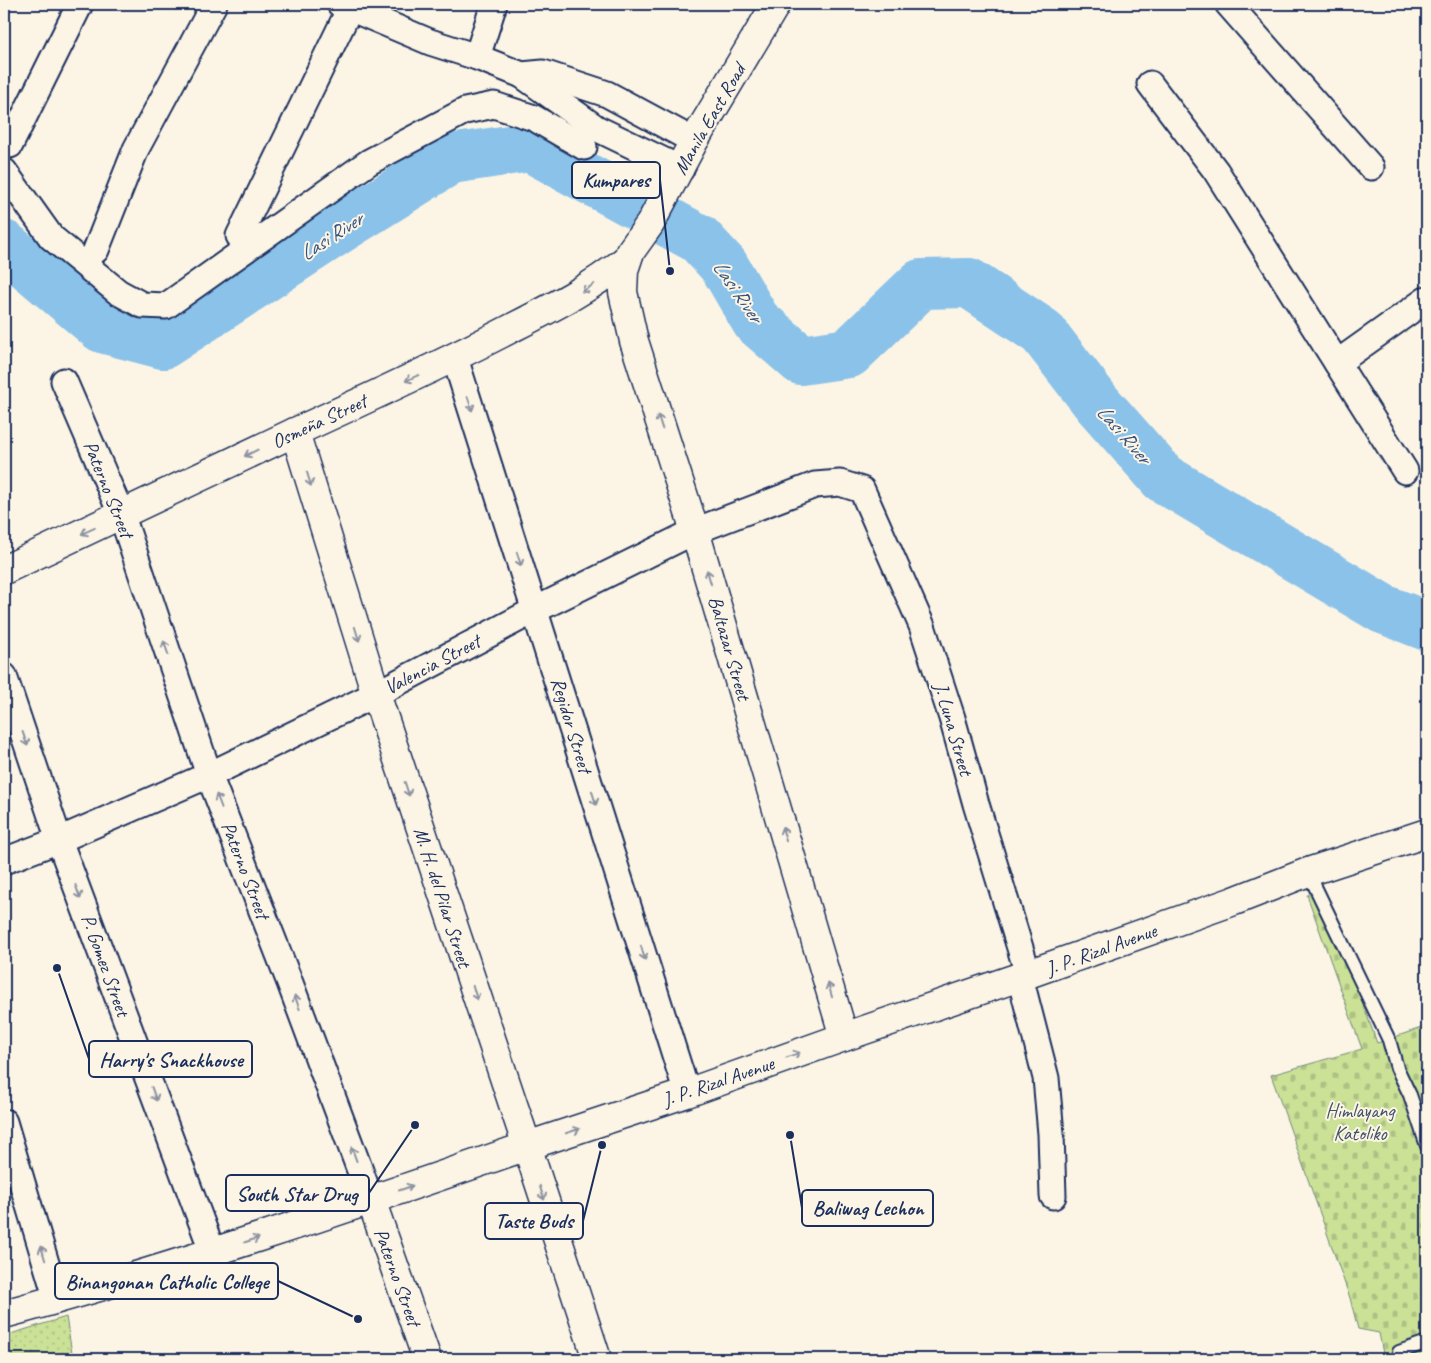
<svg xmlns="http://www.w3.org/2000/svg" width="1431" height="1363" font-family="Caveat,sans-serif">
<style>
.cemetery{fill:url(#cemetery-stones);stroke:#72887a}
.park{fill:url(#park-dots);stroke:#72887a}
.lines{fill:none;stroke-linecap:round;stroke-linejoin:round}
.river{stroke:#8bc2e9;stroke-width:50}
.service-casing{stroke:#1b2f5e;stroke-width:16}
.minor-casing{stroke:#1b2f5e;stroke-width:29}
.tertiary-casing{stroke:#1b2f5e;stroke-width:31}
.secondary-casing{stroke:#1b2f5e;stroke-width:31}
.service{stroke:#fcf5e5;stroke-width:12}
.minor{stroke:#fcf5e5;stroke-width:25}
.tertiary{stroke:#fcf5e5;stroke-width:28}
.secondary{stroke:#fcf5e5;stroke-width:28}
.oneway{stroke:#8c92a2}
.labels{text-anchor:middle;stroke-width:4;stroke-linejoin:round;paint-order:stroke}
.street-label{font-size:20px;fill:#1b2f5e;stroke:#fcf5e5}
.park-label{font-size:20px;fill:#3e5369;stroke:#fcf5e5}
.water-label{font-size:21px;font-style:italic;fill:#375481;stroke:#fcf5e5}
.leader{fill:none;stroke:#1b2f5e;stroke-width:2}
.callout-dot{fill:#1b2f5e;stroke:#fcf5e5;stroke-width:2}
.callout{fill:#fcf5e5;stroke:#1b2f5e;stroke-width:2}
.callout-label{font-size:21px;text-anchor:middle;font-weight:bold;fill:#1b2f5e}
</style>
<defs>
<pattern id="cemetery-stones" width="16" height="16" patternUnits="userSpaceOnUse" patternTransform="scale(1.25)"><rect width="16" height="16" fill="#cae196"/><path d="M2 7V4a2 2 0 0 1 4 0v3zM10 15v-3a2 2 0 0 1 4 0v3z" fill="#adc184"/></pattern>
<pattern id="park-dots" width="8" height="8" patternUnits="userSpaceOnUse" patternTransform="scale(1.25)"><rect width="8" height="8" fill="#cae196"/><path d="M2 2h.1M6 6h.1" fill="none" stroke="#adc184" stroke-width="1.8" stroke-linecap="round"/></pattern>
</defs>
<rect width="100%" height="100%" fill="#fcf5e5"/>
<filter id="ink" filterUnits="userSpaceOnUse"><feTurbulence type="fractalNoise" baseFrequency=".02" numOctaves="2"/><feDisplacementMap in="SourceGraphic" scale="10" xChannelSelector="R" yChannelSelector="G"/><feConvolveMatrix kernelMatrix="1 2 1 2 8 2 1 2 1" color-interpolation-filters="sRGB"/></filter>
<g filter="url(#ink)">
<polygon class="cemetery" points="1324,894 1377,1043 1427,1026 1427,1359 1384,1359 1379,1333 1358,1329 1350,1298 1271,1075 1362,1049 1307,895"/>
<polygon class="park" points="66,1317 73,1359 4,1359 4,1336"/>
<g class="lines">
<polyline class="river" points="4,245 102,328 163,344 339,229 451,159 530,147 699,239 724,266 756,321 801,360 849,353 921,284 969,283 1042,332 1097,403 1163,478 1383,609 1427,626"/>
<defs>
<g id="service">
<polyline points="1308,872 1389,1040 1397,1068 1410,1095 1427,1146"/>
<polyline points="1401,1359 1399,1352 1427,1342"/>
</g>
<g id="minor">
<polyline points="340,4 430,42 477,57 522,75 596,128 681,169"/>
<polyline points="1228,4 1371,167"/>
<polyline points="477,57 494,4"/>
<polyline points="522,75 543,73 607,94 694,141"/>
<polyline points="1150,84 1216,171 1405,471"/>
<polyline points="10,145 80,4"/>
<polyline points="4,171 51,237 118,292 142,305 166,306 369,162 465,111 494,105 534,118 584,147"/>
<polyline points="239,236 352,4"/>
<polyline points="96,250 136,149 214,4"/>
<polyline points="455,358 687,1093"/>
<polyline points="1337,363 1427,299"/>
<polyline points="64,381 122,516 209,775 290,983 371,1200"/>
<polyline points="4,676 59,840 213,1253"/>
<polyline points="4,861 59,840 209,775 376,694 535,610 695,531 815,485 840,483 862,490 922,626 952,718 976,804 1028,974"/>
<polyline points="1020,977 1046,1078 1051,1134 1053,1196"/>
<polyline points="4,1122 57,1300"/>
</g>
<g id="tertiary">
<polyline points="4,570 295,432"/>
<polyline points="371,1200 427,1359"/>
<path d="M 4,1314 C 181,1266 354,1206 527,1146 L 597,1359"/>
</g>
<g id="secondary">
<polyline points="776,4 694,141 650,224 630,252 624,270 623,292 634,341 695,531 844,1037"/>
<path d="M 627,259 C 589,289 553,307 510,329 C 439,366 367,399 295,432 L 376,694 L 527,1146 L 687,1093 L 844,1037 L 1028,974 L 1234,901 L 1308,872 L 1427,833"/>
</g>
</defs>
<use href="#service" class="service-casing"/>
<use href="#minor" class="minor-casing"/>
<use href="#tertiary" class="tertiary-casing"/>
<use href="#secondary" class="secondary-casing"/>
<use href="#service" class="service"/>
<use href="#minor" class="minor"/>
<use href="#tertiary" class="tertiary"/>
<use href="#secondary" class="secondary"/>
</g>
<defs><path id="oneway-shaft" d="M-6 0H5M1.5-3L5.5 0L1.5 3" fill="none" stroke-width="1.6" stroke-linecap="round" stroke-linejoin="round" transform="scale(1.25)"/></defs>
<g class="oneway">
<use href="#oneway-shaft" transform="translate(588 288) rotate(148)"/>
<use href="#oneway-shaft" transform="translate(412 378) rotate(155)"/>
<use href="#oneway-shaft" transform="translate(470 404) rotate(72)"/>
<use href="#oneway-shaft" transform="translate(660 422) rotate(-108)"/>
<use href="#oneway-shaft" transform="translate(251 453) rotate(154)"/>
<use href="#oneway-shaft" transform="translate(309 479) rotate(73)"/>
<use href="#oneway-shaft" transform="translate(88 531) rotate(155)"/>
<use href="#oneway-shaft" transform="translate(519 559) rotate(72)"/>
<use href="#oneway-shaft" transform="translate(709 577) rotate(-106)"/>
<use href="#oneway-shaft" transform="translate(357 634) rotate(73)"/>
<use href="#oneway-shaft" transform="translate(166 648) rotate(-109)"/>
<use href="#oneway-shaft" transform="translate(25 739) rotate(71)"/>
<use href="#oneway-shaft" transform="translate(407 789) rotate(72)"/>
<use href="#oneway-shaft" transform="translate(594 798) rotate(73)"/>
<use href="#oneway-shaft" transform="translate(219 801) rotate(-111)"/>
<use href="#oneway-shaft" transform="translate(784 834) rotate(-106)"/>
<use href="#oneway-shaft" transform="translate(78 892) rotate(70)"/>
<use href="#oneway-shaft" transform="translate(643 953) rotate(73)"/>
<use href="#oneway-shaft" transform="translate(830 990) rotate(-106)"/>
<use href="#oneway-shaft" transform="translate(475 993) rotate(72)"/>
<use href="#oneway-shaft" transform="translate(297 1002) rotate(-110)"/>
<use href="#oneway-shaft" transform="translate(793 1055) rotate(-20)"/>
<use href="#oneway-shaft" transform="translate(154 1094) rotate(70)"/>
<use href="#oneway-shaft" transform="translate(573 1131) rotate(-18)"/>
<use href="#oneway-shaft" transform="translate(354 1154) rotate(-110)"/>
<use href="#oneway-shaft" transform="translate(406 1188) rotate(-19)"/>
<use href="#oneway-shaft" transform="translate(542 1193) rotate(72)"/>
<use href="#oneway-shaft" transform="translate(252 1240) rotate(-18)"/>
<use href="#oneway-shaft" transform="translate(43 1253) rotate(-107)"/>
</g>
</g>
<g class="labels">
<g class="street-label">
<text transform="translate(709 119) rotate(-60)" y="7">Manila East Road</text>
<text transform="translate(319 421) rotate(-25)" y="7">Osmeña Street</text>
<text transform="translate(109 489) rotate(68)" y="7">Paterno Street</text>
<text transform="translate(730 648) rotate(74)" y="7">Baltazar Street</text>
<text transform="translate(432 664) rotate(-28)" y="7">Valencia Street</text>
<text transform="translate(572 725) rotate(73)" y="7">Regidor Street</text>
<text transform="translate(954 729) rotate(74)" y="7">J. Luna Street</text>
<text transform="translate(246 870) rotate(69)" y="7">Paterno Street</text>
<text transform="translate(443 897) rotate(72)" y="7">M. H. del Pilar Street</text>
<text transform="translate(1101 949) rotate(-20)" y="7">J. P. Rizal Avenue</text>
<text transform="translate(106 965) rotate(70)" y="7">P. Gomez Street</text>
<text transform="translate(718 1081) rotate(-19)" y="7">J. P. Rizal Avenue</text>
<text transform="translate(398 1277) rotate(70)" y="7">Paterno Street</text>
</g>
<g class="park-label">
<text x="1360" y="1117">Himlayang<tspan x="1360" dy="23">Katoliko</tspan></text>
</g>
<g class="water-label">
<text transform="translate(331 236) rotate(-33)" y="7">Lasi River</text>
<text transform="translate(738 291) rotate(55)" y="7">Lasi River</text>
<text transform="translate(1124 434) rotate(49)" y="7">Lasi River</text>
</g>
</g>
<path class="leader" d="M670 271L660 180M57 968L89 1059M415 1125L369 1193M790 1135L802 1208M602 1145L583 1221M358 1319L278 1281"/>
<g class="callout-dot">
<circle cx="670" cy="271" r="5"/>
<circle cx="57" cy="968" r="5"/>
<circle cx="415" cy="1125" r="5"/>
<circle cx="790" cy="1135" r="5"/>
<circle cx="602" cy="1145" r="5"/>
<circle cx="358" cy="1319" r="5"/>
</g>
<g class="callout">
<rect x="572" y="162" width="88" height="36" rx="5"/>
<rect x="89" y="1041" width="163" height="36" rx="5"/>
<rect x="226" y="1175" width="143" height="36" rx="5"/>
<rect x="802" y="1190" width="131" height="36" rx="5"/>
<rect x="485" y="1203" width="98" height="36" rx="5"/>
<rect x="55" y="1263" width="223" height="36" rx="5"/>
</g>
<g class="callout-label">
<text x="616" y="187">Kumpares</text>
<text x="171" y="1067">Harry's Snackhouse</text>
<text x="297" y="1201">South Star Drug</text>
<text x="868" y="1215">Baliwag Lechon</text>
<text x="534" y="1228">Taste Buds</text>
<text x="167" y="1289">Binangonan Catholic College</text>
</g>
<rect width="1431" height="1363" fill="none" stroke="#fcf5e5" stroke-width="20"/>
<rect x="10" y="10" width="1411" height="1343" fill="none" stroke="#1b2f5e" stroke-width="2" filter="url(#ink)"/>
</svg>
